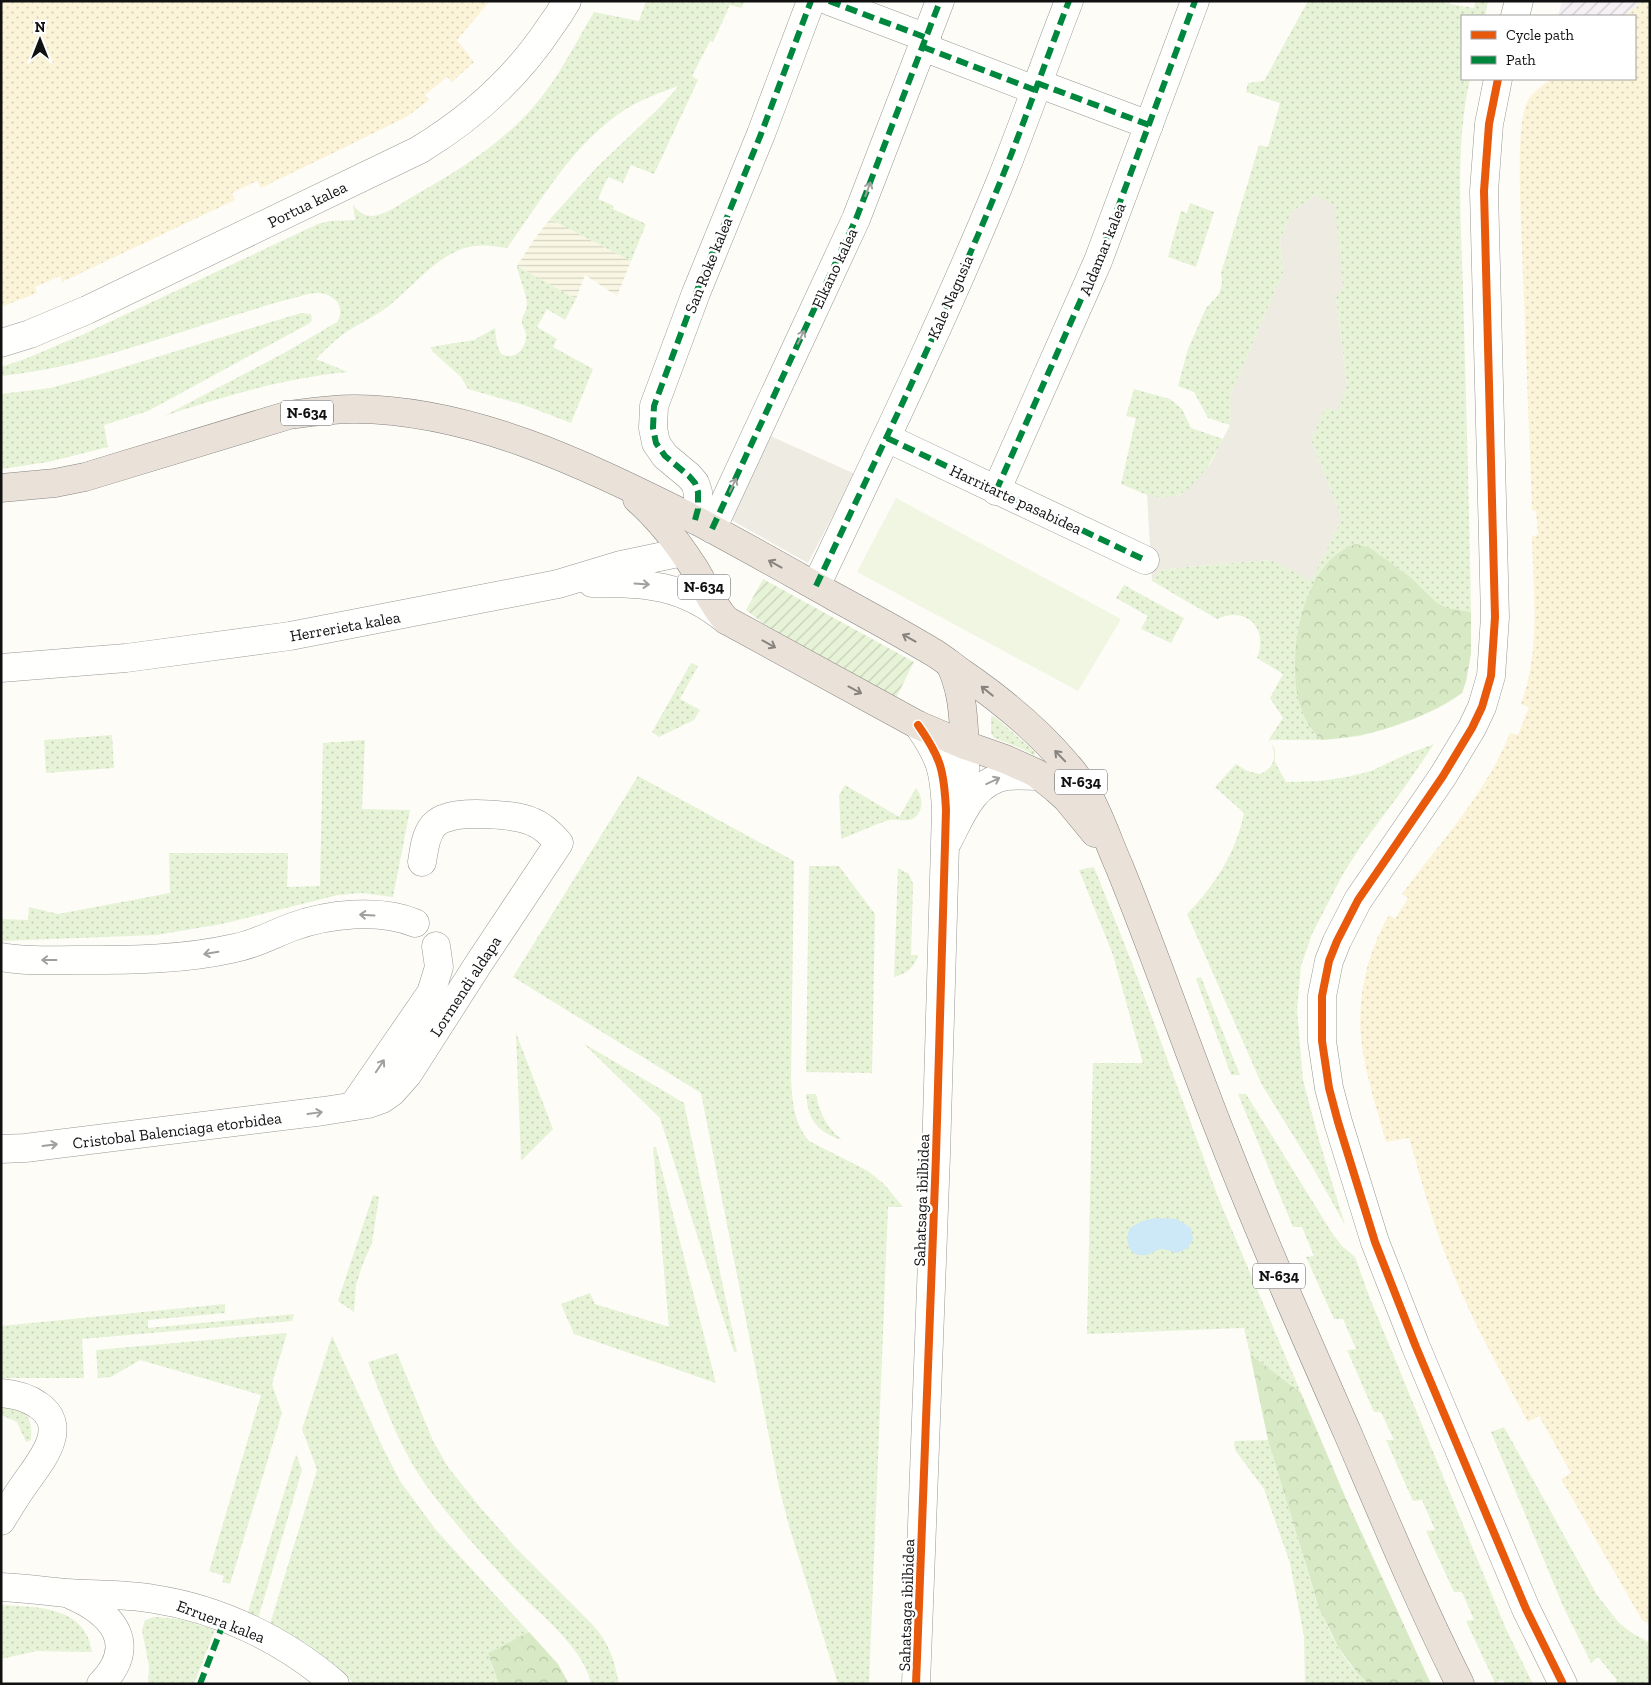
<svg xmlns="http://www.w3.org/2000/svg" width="1651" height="1685" font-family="'Zilla Slab',serif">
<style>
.industrial{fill:url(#industrial-furrows)}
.farmland{fill:url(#farmland-rules)}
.grass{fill:url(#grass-dots)}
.forest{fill:url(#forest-crowns)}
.sand{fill:url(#sand-dots)}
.garden{fill:url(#garden-furrows)}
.pitch{fill:#f0f6e1}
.plaza{fill:#edebe2}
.water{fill:#cde8f7}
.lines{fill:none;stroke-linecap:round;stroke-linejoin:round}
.minor-casing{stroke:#979795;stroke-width:29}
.highway-casing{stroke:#858482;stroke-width:29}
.minor{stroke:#fffffe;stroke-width:28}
.highway{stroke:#eae1d8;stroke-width:28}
.quiet{stroke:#00873e;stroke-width:6;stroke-dasharray:12 6;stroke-linecap:butt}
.cycleway-casing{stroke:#fff;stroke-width:11}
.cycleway{stroke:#e8590c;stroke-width:8}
.oneway{stroke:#a0a09f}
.oneway2{stroke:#88837e}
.labels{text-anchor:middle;stroke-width:5;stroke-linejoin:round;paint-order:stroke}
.shield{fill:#fff;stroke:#585858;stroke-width:1}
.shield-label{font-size:15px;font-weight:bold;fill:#111}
.street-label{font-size:16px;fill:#111;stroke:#fff}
</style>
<defs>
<pattern id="industrial-furrows" width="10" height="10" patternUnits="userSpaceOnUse" patternTransform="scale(1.25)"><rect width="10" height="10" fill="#f5f0f3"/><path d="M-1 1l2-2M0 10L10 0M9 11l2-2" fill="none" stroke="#d1cdcf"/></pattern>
<pattern id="farmland-rules" width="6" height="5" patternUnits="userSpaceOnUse" patternTransform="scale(1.25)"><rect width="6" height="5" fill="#f9f7e4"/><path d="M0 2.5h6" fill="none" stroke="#d4d3c3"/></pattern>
<pattern id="grass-dots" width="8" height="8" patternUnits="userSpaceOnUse" patternTransform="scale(1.25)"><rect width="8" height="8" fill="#e7f3d7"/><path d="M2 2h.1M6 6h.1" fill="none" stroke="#c5cfb8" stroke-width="1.8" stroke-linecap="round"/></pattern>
<pattern id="forest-crowns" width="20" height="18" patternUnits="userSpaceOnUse" patternTransform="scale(1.25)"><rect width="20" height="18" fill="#d8eac5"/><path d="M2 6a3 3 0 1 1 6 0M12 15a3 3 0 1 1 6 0" fill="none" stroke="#b8c8a8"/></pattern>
<pattern id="sand-dots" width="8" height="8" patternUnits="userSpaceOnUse" patternTransform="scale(1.25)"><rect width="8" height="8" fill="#fcf4d9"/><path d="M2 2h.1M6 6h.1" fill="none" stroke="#d7d0b9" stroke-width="1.8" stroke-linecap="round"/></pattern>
<pattern id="garden-furrows" width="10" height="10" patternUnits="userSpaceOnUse" patternTransform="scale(1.25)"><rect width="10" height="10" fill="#e7f3d7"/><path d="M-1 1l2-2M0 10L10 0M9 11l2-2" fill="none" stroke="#c5cfb8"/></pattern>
</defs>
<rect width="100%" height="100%" fill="#fdfcf7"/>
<polygon class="industrial" points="1562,1 1643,1 1625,16 1558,16"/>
<polygon class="farmland" points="550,219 631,261 617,296 585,275 576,299 517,266 533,241"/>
<g class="grass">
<path d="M 646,1 L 744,1 L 742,8 L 730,5 L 713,42 L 710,41 L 692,76 L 698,80 L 654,174 L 631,165 L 623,183 L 608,177 L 598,199 L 614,206 L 613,209 L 646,224 L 631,261 L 550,219 L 596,168 L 658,109 L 679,86 C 661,92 642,99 626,109 C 573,143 543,198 507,248 C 492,246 477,243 462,249 C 434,259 413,286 390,305 C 375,317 357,324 342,335 C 333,342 324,351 316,359 L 348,372 C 284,378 225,396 164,416 L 286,352 L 337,322 C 347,306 333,293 317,293 C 309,293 302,296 294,298 C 273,303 253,310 232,316 C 157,339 80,368 1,376 L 1,367 L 25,359 L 84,334 L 318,224 L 329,221 L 355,220 L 353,205 C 358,211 363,216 372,216 C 385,215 399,205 410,198 C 455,173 501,145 535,105 C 559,77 575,44 594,12 L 639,21 Z"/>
<path d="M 1308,1 L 1450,1 L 1450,4 L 1474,8 L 1475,1 L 1488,1 L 1485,16 L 1462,16 L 1462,79 L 1470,79 C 1455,144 1461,223 1463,290 C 1466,396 1469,502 1471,608 L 1471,653 L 1466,681 L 1462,693 L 1449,702 L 1432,711 L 1382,730 L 1360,736 L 1321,740 L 1269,740 L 1275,749 L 1275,762 L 1286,782 L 1319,781 L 1347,777 L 1371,771 L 1405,755 L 1434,744 L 1404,788 L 1360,847 L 1343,874 L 1312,934 L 1301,966 L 1297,1010 L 1303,1080 L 1319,1140 L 1345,1225 L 1312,1166 L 1262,1085 L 1187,914 C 1215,885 1236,853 1244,813 L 1215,787 L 1236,764 L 1247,771 L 1260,774 C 1277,766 1277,754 1269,739 L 1283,718 L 1270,698 L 1283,674 L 1257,658 C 1269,629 1247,605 1217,619 L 1152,581 L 1160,570 L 1216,564 L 1271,560 L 1311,580 L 1342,519 L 1311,440 L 1325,407 L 1347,385 L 1336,298 L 1315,195 L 1292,212 L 1280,240 L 1283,273 L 1229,398 L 1230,425 L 1208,418 L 1194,392 L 1178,386 L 1188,349 L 1206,308 L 1219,294 L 1222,283 L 1221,273 L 1259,145 L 1268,147 L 1280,103 L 1246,92 L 1248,83 L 1264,81 Z"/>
<polygon points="1190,203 1214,212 1196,267 1168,257 1181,211 1187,213"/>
<path d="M 517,266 L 576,299 L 565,320 L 547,309 L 537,327 L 557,339 L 553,347 L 593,369 L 571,423 L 524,405 L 468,389 L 461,377 L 433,352 L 430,347 L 474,340 L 495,328 L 497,345 L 501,354 C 515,361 527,348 526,334 C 525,330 523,327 522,323 C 521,317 527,311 527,304 C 527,294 519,278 517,266 Z"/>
<polygon points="301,313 311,314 312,320 310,323 148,411 104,425 108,447 48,462 1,469 1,394 50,388 88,378"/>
<path d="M 1134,389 L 1170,399 L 1182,409 L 1191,428 L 1223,439 C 1211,462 1193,500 1162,498 C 1148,497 1134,489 1121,484 L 1136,418 L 1126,416 Z"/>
<polygon points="1124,585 1184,618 1171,643 1141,629 1148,616 1116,598"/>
<polygon points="691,663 698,666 680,699 700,710 694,720 659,737 652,732"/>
<polygon points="991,716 995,717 1035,752 1035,756 1018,747 994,738 991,733"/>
<polygon points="112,735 114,768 46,773 44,740"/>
<polygon points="365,740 362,809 410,810 393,897 362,893 338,895 222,924 156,935 1,941 1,919 28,920 29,907 58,914 170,893 169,853 288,853 287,887 320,886 323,743"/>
<path d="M 638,776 L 794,861 L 791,1078 C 792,1102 794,1123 809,1141 L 868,1171 L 885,1185 L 903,1207 L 888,1207 L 869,1684 L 838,1684 L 789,1526 L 779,1487 L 701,1093 L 513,977 Z"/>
<path d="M 845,785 L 899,817 L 916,788 C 924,797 924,817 909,820 C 902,821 895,819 889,820 C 873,825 857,833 841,839 L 839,795 Z"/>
<polygon points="809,866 839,866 875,914 872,1073 806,1072"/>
<polygon points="1094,867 1132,963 1218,1197 1301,1393 1250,1354 1244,1328 1087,1334 1093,1063 1143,1063 1113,955 1079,870"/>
<path d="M 898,868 L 909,874 L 913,884 L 911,955 L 918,955 C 915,967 906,974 894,977 Z"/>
<polygon points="1201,977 1240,1075 1231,1075 1196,979"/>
<polygon points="516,1033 553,1129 521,1161"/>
<polygon points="583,1043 684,1103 737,1352 734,1352 660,1118"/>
<path d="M 806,1094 L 816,1094 C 819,1112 827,1128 842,1140 C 817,1132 808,1120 806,1094 Z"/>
<polygon points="1238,1094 1246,1094 1332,1233 1342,1246 1355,1257 1369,1296 1506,1629 1533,1684 1505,1684 1503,1680 1495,1683 1466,1621 1474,1620 1462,1592 1454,1592 1426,1531 1435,1530 1422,1500 1413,1501 1386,1440 1394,1440 1381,1412 1374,1412 1347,1350 1356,1349 1343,1319 1334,1319 1306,1257 1314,1256 1302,1227 1293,1227"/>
<polygon points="653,1147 656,1147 716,1383 574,1334 561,1304 590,1293 595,1304 669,1327"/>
<polygon points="373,1195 379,1197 372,1243 362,1266 356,1285 354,1312 338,1301"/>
<polygon points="225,1304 225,1313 148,1320 148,1328 294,1314 292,1321 82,1339 84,1378 1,1378 1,1326"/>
<polygon points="287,1333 272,1384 282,1413 230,1584 222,1582 224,1576 209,1571 261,1395 140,1360 111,1377 98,1378 96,1350"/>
<path d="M 332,1336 L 383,1448 L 400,1481 L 436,1530 L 529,1632 L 488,1653 L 499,1684 L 354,1684 C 331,1658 301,1639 270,1624 L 317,1470 L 302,1429 Z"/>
<path d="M 397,1353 L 433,1441 L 448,1467 L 479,1506 L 515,1547 L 593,1625 C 610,1645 614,1659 619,1684 L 591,1684 C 584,1646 534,1610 508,1582 C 481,1553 455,1524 431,1492 C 402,1454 385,1407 368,1362 Z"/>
<path d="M 1,1404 C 24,1411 33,1413 31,1440 L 26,1442 L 17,1422 L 1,1415 Z"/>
<polygon points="1504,1427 1597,1595 1619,1623 1632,1633 1650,1643 1650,1684 1614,1684 1617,1680 1598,1657 1591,1663 1563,1606 1491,1432"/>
<path d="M 1268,1440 C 1278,1474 1289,1508 1299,1542 C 1314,1592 1327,1649 1369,1684 L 1305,1684 L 1304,1636 L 1290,1563 L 1264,1489 L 1235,1450 L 1234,1441 Z"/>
<polygon points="296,1454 302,1470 258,1619 247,1615"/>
<path d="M 1,1605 C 37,1607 86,1606 92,1652 L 37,1651 L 1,1659 Z"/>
<polygon points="154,1617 180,1619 215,1630 194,1684 148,1684 149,1666 142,1630 145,1620"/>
</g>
<g class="forest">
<path d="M 1356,544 L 1370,548 L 1410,577 L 1437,603 L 1447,608 L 1471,612 L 1471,653 L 1466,681 L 1462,693 C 1421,721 1370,737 1321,740 C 1312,730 1305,721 1301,708 C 1285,660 1301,561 1356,544 Z"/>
<polygon points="1250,1354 1301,1393 1347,1501 1431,1684 1369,1684 1358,1674 1338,1647 1319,1608 1268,1440"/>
<polygon points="529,1632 558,1664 569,1684 499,1684 488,1653"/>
</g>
<g class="sand">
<polygon points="1,1 490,1 457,40 474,62 452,82 447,77 425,95 429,100 408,116 368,136 261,188 257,181 232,193 235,200 62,282 60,276 35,287 37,293 1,307"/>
<path d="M 1643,1 L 1650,1 L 1650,1625 L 1642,1620 L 1561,1479 L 1571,1473 L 1539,1416 L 1528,1422 C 1499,1369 1470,1317 1448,1261 C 1432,1221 1421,1179 1409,1138 L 1386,1142 C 1378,1113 1368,1083 1363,1053 C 1355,1006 1365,956 1389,915 L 1395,919 L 1408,898 L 1402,894 C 1440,842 1486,794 1510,733 L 1518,735 L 1529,707 L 1521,704 C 1541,650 1533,592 1532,536 L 1538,535 L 1536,511 L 1532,510 L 1520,196 C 1520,174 1517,113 1530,97 C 1536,90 1544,84 1551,79 L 1635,79 L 1635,16 L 1625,16 Z"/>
</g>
<polygon class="garden" points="763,579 914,662 896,698 784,636 764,624 746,610"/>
<polygon class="pitch" points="896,498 1121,619 1078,691 857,572"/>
<g class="plaza">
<polygon points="1315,195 1335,205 1343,286 1336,298 1347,385 1337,411 1325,408 1311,440 1342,519 1311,581 1271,560 1216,564 1160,570 1152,581 1147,494 1160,498 1180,495 1191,486 1211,463 1230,425 1229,398 1283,273 1280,240 1292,212"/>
<polygon points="766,434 855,474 808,563 726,517"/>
</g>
<path class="water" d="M 1156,1218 L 1177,1219 L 1191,1228 L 1193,1239 L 1188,1248 L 1177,1253 C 1172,1252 1167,1249 1161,1249 C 1155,1250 1152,1254 1146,1255 C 1129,1258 1124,1241 1130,1228 L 1142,1221 Z"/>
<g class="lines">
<defs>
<g id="minor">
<polyline points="829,1 927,38"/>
<polyline points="1515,16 1519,1"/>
<polyline points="923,47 1035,90"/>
<polyline points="1498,79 1489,124 1484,191 1495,617 1491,676 1482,707 1472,728 1443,776 1358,900 1337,941 1329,961 1322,996 1322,1041 1329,1088 1338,1122 1375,1242 1416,1347 1526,1609 1563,1684"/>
<polyline points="1037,83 1149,125"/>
<path d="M 1,343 L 30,334 L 87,310 L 419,150 C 470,119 517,77 550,27 C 556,19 562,10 567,1"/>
<polyline points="887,438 1145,560"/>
<polyline points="996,491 1098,261 1195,1"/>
<polyline points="695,520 698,509 698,492 695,483 689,476 665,456 656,443 653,428 654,406 696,293 761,134 811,1"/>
<polyline points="712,529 856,219 940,1"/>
<path d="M 592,583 C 645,582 684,585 726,620"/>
<path d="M 816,586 C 879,453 943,321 999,185 C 1024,124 1045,62 1069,1"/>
<polyline points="1,668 126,658 290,636 558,584 621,565 683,552"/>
<polyline points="957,813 965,780 965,745"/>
<path d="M 948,841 C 961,816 973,782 1006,776 C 1017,775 1030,776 1041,776"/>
<path d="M 1,957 C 26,962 52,960 77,960 C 130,960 183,960 235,948 C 256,944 273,934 292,927 C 327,914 380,908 415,923"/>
<polyline points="353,1106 431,993 439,967 436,946"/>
<path d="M 1,1149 L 25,1148 L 324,1111 L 368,1104 L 382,1099 L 392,1092 L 408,1074 L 479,963 L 559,843 C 552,835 543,826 533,822 C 516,814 463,811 446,818 C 441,819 436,823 433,826 C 425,836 424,850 422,862"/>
<path d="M 1,1393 C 14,1394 27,1397 38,1405 C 71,1427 40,1462 24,1485 C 16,1496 9,1508 1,1521"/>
<path d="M 1,1587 C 23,1588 44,1591 66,1593 C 95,1595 125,1594 154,1599 C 220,1609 284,1640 335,1684"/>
<path d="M 71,1595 C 112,1613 140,1644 101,1684"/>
<path d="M 916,1684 L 936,1155 L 946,810 C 944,770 941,758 918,725"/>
</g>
<g id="highway">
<path d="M 1,488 L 55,483 L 85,477 L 289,415 C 311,412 332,409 355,409 C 472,410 581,463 684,514 C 734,540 783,568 833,596 C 866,614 899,632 931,651 C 942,657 952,666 962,673 C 1000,699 1038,730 1068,766 C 1093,794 1104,832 1119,866 C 1156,956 1187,1049 1223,1139 C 1262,1239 1305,1336 1348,1434 C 1384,1518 1419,1602 1460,1684"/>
<path d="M 637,499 C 661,520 679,544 696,571 C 706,588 713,606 726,620 L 918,725 L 965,745 L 1005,759 L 1036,773 L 1056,789 L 1067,799 L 1095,833"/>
<path d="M 950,664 C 963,692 963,715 965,745"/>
</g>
</defs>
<use href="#minor" class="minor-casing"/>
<use href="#highway" class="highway-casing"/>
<use href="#minor" class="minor"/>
<use href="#highway" class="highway"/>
<g class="quiet">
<polyline points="829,1 927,38"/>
<polyline points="923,47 1035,90"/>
<polyline points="1037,83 1149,125"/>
<polyline points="887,438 1145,560"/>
<polyline points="996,491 1098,261 1195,1"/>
<polyline points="695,520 698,509 698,492 695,483 689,476 665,456 656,443 653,428 654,406 696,293 761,134 811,1"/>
<polyline points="712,529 856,219 940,1"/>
<path d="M 816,586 C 879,453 943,321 999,185 C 1024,124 1045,62 1069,1"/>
<polyline points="200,1684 225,1619"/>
</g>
<defs>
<g id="cycleway">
<polyline points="1498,79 1489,124 1484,191 1495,617 1491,676 1482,707 1472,728 1443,776 1358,900 1337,941 1329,961 1322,996 1322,1041 1329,1088 1338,1122 1375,1242 1416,1347 1526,1609 1563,1684"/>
<path d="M 916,1684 L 936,1155 L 946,810 C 944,770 941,758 918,725"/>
</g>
</defs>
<use href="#cycleway" class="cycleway-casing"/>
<use href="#cycleway" class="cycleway"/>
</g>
<defs><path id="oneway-shaft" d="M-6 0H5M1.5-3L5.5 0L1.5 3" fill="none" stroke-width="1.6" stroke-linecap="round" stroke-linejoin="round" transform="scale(1.25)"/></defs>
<g class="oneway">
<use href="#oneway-shaft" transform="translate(868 189) rotate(-69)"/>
<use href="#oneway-shaft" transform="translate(801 337) rotate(-64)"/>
<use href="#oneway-shaft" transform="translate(733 485) rotate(-65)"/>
<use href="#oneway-shaft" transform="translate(642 584) rotate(4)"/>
<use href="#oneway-shaft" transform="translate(993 781) rotate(-25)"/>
<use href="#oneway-shaft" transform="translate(367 915) rotate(-177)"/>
<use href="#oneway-shaft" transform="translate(211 953) rotate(171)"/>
<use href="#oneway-shaft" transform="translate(49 960) rotate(180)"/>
<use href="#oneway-shaft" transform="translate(380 1066) rotate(-56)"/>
<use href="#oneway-shaft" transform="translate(315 1113) rotate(-8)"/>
<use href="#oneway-shaft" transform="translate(50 1145) rotate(-7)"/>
</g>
<g class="oneway2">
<use href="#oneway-shaft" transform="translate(775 564) rotate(-151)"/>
<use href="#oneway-shaft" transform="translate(909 638) rotate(-151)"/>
<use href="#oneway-shaft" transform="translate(769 644) rotate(29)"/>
<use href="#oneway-shaft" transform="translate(855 690) rotate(28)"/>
<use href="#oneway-shaft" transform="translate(987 691) rotate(-141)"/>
<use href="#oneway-shaft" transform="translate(1060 756) rotate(-134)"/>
</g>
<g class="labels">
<g class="shield">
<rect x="281" y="400.5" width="52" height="25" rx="4"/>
<rect x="678" y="574.5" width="52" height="25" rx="4"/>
<rect x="1055" y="769.5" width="52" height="25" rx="4"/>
<rect x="1253" y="1263.5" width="52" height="25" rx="4"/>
</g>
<g class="shield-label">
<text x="307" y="418">N-634</text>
<text x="704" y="592">N-634</text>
<text x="1081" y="787">N-634</text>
<text x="1279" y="1281">N-634</text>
</g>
<g class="street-label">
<text transform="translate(307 204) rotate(-26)" y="6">Portua kalea</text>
<text transform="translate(1102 249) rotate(-68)" y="6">Aldamar kalea</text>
<text transform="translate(708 265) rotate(-68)" y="6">San Roke kalea</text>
<text transform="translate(834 268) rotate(-65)" y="6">Elkano kalea</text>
<text transform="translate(950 297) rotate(-66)" y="6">Kale Nagusia</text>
<text transform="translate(1016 499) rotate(25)" y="6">Harritarte pasabidea</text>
<text transform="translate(345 626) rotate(-10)" y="6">Herrerieta kalea</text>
<text transform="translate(465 986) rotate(-57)" y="6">Lormendi aldapa</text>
<text transform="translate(177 1130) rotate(-7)" y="6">Cristobal Balenciaga etorbidea</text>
<text transform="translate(921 1200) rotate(-88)" y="6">Sahatsaga ibilbidea</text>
<text transform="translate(906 1605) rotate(-88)" y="6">Sahatsaga ibilbidea</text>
<text transform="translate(221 1621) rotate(21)" y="6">Erruera kalea</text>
</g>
</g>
<rect width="1651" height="1685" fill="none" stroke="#111111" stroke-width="5"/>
<rect x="1461" y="15" width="175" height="65" fill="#ffffff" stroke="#a0a0a0"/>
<rect x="1471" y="31" width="25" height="8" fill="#e8590c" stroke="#a0a0a0"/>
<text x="1506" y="40" font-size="15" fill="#111111">Cycle path</text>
<rect x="1471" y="56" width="25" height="8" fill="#00873e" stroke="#a0a0a0"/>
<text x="1506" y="65" font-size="15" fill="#111111">Path</text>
<g transform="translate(40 40)" stroke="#ffffff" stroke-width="4" paint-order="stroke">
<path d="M0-4L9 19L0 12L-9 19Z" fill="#111111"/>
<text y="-8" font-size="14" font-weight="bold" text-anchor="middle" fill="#111111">N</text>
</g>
</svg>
